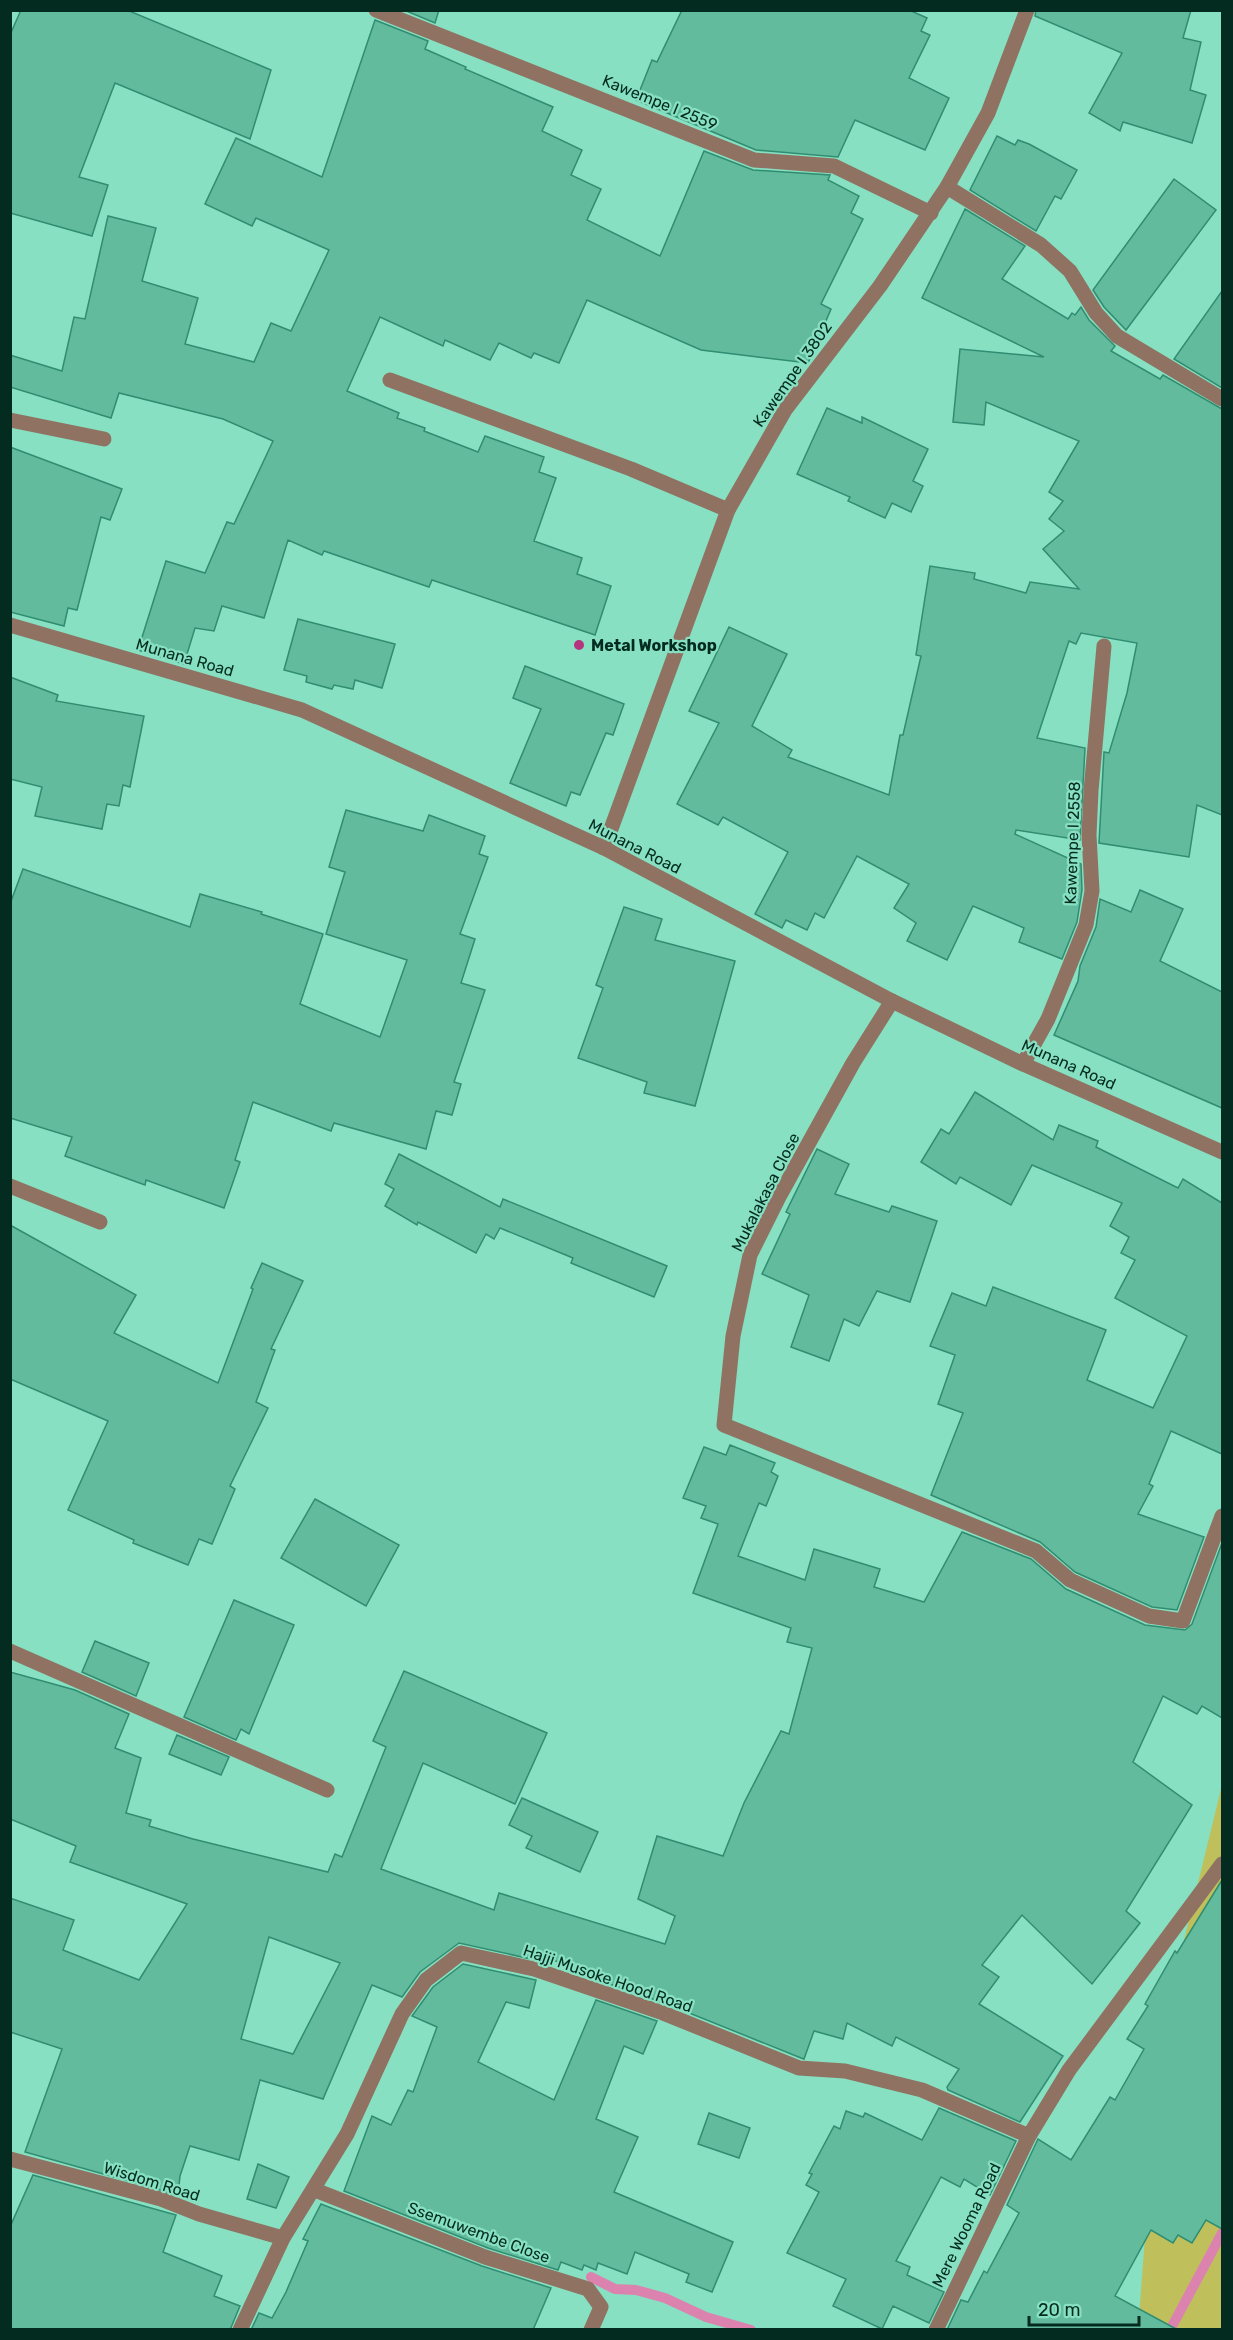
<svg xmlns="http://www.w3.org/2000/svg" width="1233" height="2340" font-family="Rubik,sans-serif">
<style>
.green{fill:#bfc05c}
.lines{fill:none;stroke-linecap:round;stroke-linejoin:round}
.stream{stroke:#dc82af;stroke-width:10}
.building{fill:#62bb9d;stroke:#308d71;stroke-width:1.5;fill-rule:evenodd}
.minor{stroke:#8f7262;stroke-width:15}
.poi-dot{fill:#b5347e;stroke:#87e0c1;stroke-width:2}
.labels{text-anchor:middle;stroke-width:4.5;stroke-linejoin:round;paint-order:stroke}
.street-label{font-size:16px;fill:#032b20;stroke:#87e0c1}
.poi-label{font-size:16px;font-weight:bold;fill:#032b20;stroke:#87e0c1;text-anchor:start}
</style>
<rect width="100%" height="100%" fill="#87e0c1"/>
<polygon class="green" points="1222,1785 1222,2329 1138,2330 1160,2038"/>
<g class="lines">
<g class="stream">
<polyline points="591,2277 615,2289 636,2290 665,2298 706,2317 751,2330"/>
<polyline points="1170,2330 1222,2233"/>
</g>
</g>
<g class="building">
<polygon points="21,10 127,10 271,70 250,139 115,83 79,177 108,185 92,236 10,213 10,35"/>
<polygon points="404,10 439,10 435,23"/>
<polygon points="682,10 909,10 927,18 921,31 930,35 909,78 949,98 925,150 855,120 838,157 756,150 636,100 652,60 657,62"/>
<polygon points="1036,10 1191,10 1183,38 1201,42 1190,90 1206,95 1192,143 1123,122 1120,131 1089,113 1122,53 1035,16"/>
<polygon points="375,20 428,41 425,49 466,67 465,69 553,107 542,131 582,150 571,175 601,189 587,220 660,256 704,151 753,170 830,175 828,180 859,196 851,213 863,219 821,304 831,309 808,363 701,350 587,300 559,363 534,353 531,358 499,343 490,360 445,340 443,346 380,317 347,391 399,413 397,418 425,428 424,431 478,452 485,436 544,457 539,472 556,478 534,541 582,558 577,574 611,586 595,635 432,580 429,587 324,551 322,555 288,540 264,618 222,606 214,631 195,628 184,664 138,650 166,561 205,573 227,522 234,524 273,441 223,419 119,393 111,418 10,387 10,355 62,371 74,317 85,319 108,216 156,228 142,281 198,298 185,344 254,362 271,323 291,331 329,250 256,218 252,226 205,204 236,138 322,177"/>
<polygon points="997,136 1015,145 1018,140 1029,144 1077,170 1061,199 1055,196 1036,231 970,190"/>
<polygon points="1174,179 1216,210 1126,330 1104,307 1093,290"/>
<polygon points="965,209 1025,246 1002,279 1068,319 1072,313 1075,315 1081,307 1089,320 1115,346 1111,351 1160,379 1163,375 1222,409 1222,815 1197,805 1189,857 1099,843 1104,752 1109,753 1127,693 1137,643 1081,633 1076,644 1069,641 1037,738 1085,748 1080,840 1016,830 1015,834 1081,864 1082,890 1077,922 1062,959 1019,942 1024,928 973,906 947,960 907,941 916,923 894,908 909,884 857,856 824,918 815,913 807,930 786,920 782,928 755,914 788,852 723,817 718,825 677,804 719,723 689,711 729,627 787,654 752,726 792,750 788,757 889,795 900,735 903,735 921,656 916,655 930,566 975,573 974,579 1026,593 1030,582 1079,589 1043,549 1064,531 1049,519 1063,501 1049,492 1079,441 986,402 984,425 953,422 960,349 1044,357 922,298"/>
<polygon points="1222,291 1222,388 1174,359"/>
<polygon points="827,408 862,423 862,417 928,449 913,481 923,486 911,512 892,503 885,518 848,501 850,497 797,474"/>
<polygon points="10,447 122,489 110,520 101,517 77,610 68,608 64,626 10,612"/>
<polygon points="298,619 395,644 382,688 355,680 353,689 334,685 332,689 306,682 307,676 284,670"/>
<polygon points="525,666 624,704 613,735 606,733 580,795 571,792 566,806 510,783 541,709 513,698"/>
<polygon points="10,677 58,695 56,701 144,716 130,787 123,785 119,806 107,804 102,829 35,816 42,787 10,779"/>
<polygon points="346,810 423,831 429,815 485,836 479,854 488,857 460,934 475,939 461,983 485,990 454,1082 461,1084 452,1115 436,1111 426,1149 334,1123 331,1131 253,1102 235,1160 240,1162 224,1208 146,1180 145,1185 65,1156 72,1137 10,1118 10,904 23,869 190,927 200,894 262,912 261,914 323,934 300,1004 380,1037 407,960 326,934 345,872 329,867"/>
<polygon points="1140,890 1183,909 1160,961 1222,992 1222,1108 1054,1035 1078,981 1080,966 1096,927 1100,899 1131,912"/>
<polygon points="624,907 662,919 655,940 735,961 695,1106 644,1093 647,1082 578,1058 603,988 596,985"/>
<polygon points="975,1092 1053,1140 1059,1125 1098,1141 1096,1147 1178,1188 1183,1179 1222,1203 1222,1454 1171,1431 1149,1484 1153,1486 1138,1514 1204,1537 1177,1610 1152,1607 1075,1572 1040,1542 931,1495 963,1413 938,1404 955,1355 930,1346 952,1293 986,1306 993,1287 1106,1330 1087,1380 1153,1408 1187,1336 1115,1298 1135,1260 1121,1253 1129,1237 1110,1226 1122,1203 1032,1165 1011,1205 960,1177 956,1184 921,1162 941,1129 949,1134"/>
<polygon points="817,1149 849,1164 835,1194 889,1212 892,1206 937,1221 910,1302 877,1291 859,1326 844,1319 829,1361 791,1347 809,1295 762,1274 790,1214 786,1212"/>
<polygon points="399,1154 500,1207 503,1199 667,1266 654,1297 571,1263 573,1258 500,1228 494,1239 486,1234 476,1253 418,1222 417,1225 385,1206 394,1189 385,1184"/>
<polygon points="10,1225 136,1295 114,1333 218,1383 253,1289 251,1288 262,1263 303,1281 271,1349 275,1350 256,1402 268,1408 230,1486 235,1489 212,1544 199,1539 188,1565 133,1543 134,1540 68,1510 108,1421 10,1379"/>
<path d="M 730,1445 L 775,1463 L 771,1472 L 778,1476 L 766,1506 L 759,1503 L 738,1556 L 805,1580 L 814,1549 L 880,1569 L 874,1587 L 924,1602 L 962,1532 L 1031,1559 L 1066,1589 L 1145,1625 L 1185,1630 L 1192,1624 L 1222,1543 L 1222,1718 L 1202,1706 L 1197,1714 L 1163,1696 L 1133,1762 L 1192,1805 L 1126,1911 L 1140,1923 L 1092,1984 L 1022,1915 L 982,1965 L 999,1977 L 979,2004 L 1063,2056 L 1020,2122 L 948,2090 L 947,2087 L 959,2069 L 896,2037 L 892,2046 L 847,2023 L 843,2039 L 814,2031 L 804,2059 L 801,2058 L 667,2004 L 604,1982 L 606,1978 L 541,1956 L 540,1961 L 459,1943 L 420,1972 L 402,1997 L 372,1985 L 323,2099 L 260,2080 L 239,2160 L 190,2146 L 180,2176 L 178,2195 L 25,2152 L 62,2049 L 10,2032 L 10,1898 L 74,1920 L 63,1950 L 139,1980 L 187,1904 L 70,1862 L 76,1846 L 10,1819 L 10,1672 L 75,1690 L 129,1714 L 115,1748 L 141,1758 L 126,1813 L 151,1820 L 149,1826 L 193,1839 L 328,1872 L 335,1854 L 342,1857 L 386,1747 L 373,1741 L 404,1671 L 547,1733 L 515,1804 L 423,1763 L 381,1869 L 494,1910 L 499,1893 L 665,1944 L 675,1916 L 638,1899 L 657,1836 L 723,1856 L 744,1803 L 781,1731 L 789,1734 L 812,1648 L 787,1642 L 791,1628 L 693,1593 L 718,1524 L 701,1518 L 706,1506 L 683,1498 L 704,1447 L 726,1455 ZM 269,1937 L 340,1963 L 293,2054 L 241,2039 Z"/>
<polygon points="315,1499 399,1545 366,1606 281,1558"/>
<polygon points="234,1600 294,1625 249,1734 241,1729 236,1740 184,1717"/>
<polygon points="95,1641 149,1663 136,1696 82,1672"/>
<polygon points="177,1735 229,1757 221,1775 169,1754"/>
<polygon points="522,1798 598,1832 580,1872 526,1848 532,1836 509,1825"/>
<polygon points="1222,1880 1222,2229 1206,2220 1192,2243 1178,2235 1173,2243 1151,2230 1115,2296 1178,2330 947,2330 961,2300 968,2302 984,2271 987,2273 1019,2213 1007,2205 1038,2139 1071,2160 1110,2097 1115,2100 1144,2049 1127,2039 1148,2006 1145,2004 1175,1951 1177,1953"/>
<polygon points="463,1964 536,1980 529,2008 506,2002 478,2062 554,2100 596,2000 657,2021 643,2054 624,2046 596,2119 638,2137 614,2192 733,2242 712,2292 686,2282 689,2274 635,2252 627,2274 598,2263 596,2270 584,2265 582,2270 561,2262 558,2270 488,2248 344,2191 372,2116 391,2125 408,2090 413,2092 437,2027 412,2016 433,1987"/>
<polygon points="939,2108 1016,2141 990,2195 964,2179 960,2187 941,2177 896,2261 910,2267 907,2275 944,2292 929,2323 893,2306 882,2329 833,2306 846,2279 787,2253 819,2192 806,2185 812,2174 809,2173 834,2126 840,2129 846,2111 863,2117 865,2113 922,2140"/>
<polygon points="709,2113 750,2128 739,2158 698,2144"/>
<polygon points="258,2164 289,2177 276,2208 247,2199"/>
<polygon points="33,2175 176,2215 163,2252 222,2276 214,2296 240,2306 230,2330 10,2330 10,2227"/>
<polygon points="321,2204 482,2266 551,2288 533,2330 251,2330 259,2313 272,2318 286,2292 308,2241 303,2239"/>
</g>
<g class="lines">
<g class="minor">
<polyline points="376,10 754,160 834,166 931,213"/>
<polyline points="947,187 1041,245 1070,271 1096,313 1117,336 1222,399"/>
<polyline points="390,380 631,469 728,510"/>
<polyline points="10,420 104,439"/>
<polyline points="10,625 302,710 604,848 892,1001 1023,1064 1222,1152"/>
<polyline points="604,848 728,510 785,410 880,286 947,187 988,113 1027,10"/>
<polyline points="892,1001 853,1063 780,1195 750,1255 733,1336 724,1425 1036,1551 1070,1580 1149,1616 1183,1621 1222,1516"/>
<polyline points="1023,1064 1048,1019 1086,925 1092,891 1089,835 1091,791 1104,646"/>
<polyline points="10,1186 100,1222"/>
<polyline points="10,1651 327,1790"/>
<polyline points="10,2159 161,2199 199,2214 283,2238"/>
<polyline points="315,2190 485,2257 588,2289 601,2307 591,2330"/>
<polyline points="240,2330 283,2238 347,2134 402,2014 426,1980 461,1953 534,1969 663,2013 799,2068 845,2071 922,2090 1029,2136"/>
<polyline points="936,2330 1029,2136 1069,2070 1222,1864"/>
</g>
</g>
<circle class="poi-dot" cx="579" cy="645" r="6"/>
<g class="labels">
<g class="street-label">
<text transform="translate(660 102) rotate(22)" y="6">Kawempe I 2559</text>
<text transform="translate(792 374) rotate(-55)" y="6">Kawempe I 3802</text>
<text transform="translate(185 657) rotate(16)" y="6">Munana Road</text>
<text transform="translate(1072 843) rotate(-88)" y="6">Kawempe I 2558</text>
<text transform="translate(635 846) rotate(27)" y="6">Munana Road</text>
<text transform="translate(1069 1064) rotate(24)" y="6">Munana Road</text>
<text transform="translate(765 1192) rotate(-63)" y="6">Mukalakasa Close</text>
<text transform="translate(608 1978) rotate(19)" y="6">Hajji Musoke Hood Road</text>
<text transform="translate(152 2181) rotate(17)" y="6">Wisdom Road</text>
<text transform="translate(966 2225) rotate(-64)" y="6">Mere Wooma Road</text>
<text transform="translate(479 2232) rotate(20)" y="6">Ssemuwembe Close</text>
</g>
<g class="poi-label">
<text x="591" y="651">Metal Workshop</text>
</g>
</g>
<rect width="1233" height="2340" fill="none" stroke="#032b20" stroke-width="24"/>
<path d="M1029 2316v9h110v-9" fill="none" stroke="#032b20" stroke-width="3"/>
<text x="1038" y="2316" font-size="18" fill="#032b20" stroke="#87e0c1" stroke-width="4.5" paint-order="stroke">20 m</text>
</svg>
